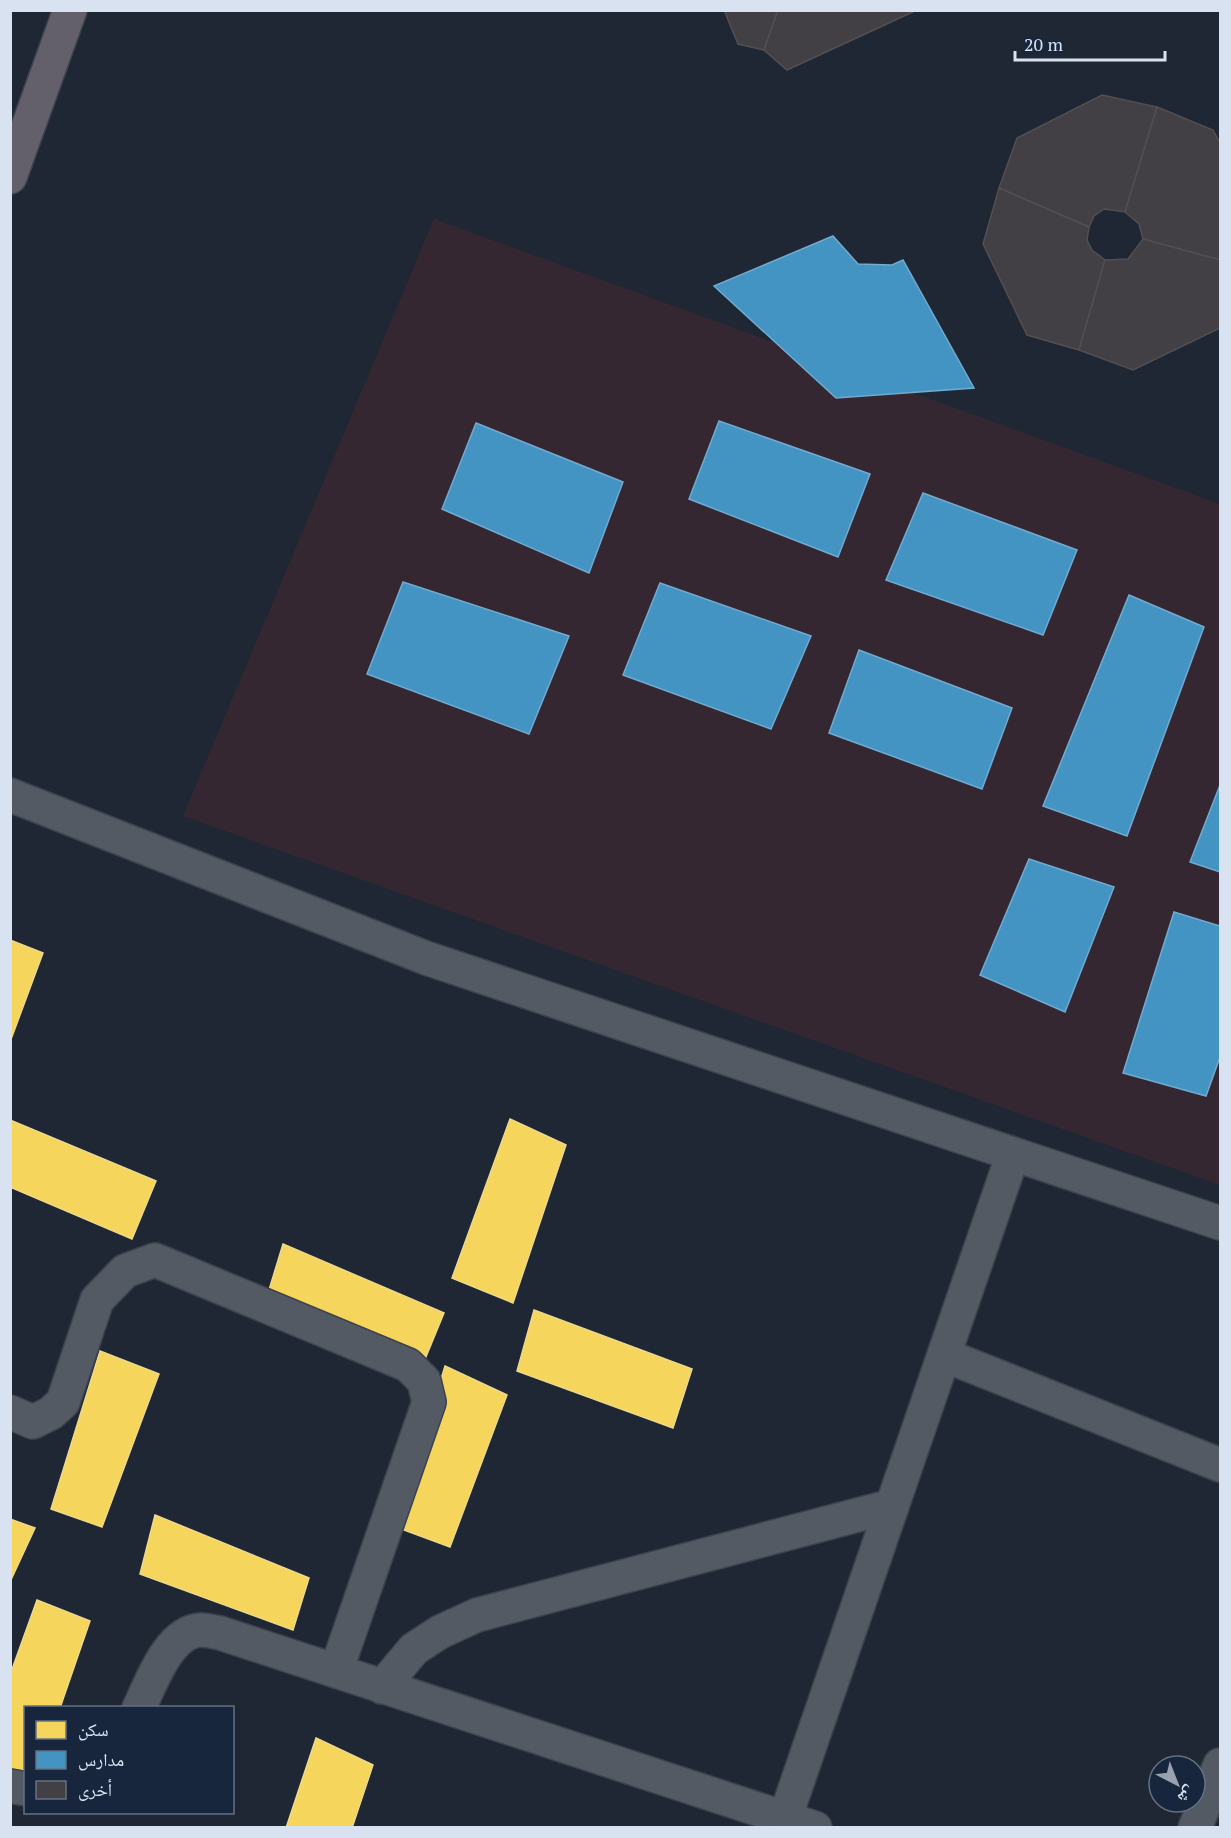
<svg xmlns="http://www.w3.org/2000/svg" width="1231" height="1838" font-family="'PT Serif','Noto Naskh Arabic',serif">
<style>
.education{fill:#352731}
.homes{fill:#f6d55c;stroke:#edd989;stroke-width:1.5}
.schools{fill:#4393c3;stroke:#70abd1;stroke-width:1.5}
.building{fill:#424045;stroke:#524f52;stroke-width:1.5}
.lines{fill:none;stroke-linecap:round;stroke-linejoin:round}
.minor-casing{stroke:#3c434e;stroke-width:36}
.major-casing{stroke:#3c434e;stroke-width:36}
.minor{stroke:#545a63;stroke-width:33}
.major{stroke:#63606b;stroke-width:33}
</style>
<rect width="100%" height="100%" fill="#1f2734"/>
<polygon class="education" points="434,219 1220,504 1220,1185 183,816"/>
<g class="homes">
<polygon points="10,940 43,953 10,1042"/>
<polygon points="510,1119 566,1145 513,1303 452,1278"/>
<polygon points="10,1120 156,1181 132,1239 10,1187"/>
<polygon points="283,1244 444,1313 423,1364 265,1303"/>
<polygon points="534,1310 692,1369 673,1428 517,1371"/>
<polygon points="100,1351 159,1374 102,1527 51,1509"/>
<polygon points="445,1366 507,1395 450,1547 396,1527"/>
<polygon points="155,1515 309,1578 293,1630 140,1574"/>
<polygon points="10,1519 35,1528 10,1582"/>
<polygon points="37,1600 90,1621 60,1708 26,1708 26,1774 10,1769 10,1675"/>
<polygon points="316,1738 373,1765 352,1828 286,1828"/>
</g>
<g class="schools">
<polygon points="833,236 858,264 892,265 903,260 974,388 836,398 714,286"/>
<polygon points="719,421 870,474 838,557 689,499"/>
<polygon points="476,423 623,482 589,573 442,509"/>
<polygon points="923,493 1077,550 1043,635 886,580"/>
<polygon points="403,582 569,636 529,734 367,674"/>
<polygon points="660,583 811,636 771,729 623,675"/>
<polygon points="1129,595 1204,627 1127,836 1043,806"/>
<polygon points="859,650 1012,708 982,789 829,733"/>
<polygon points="1220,785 1220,872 1190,862"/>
<polygon points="1029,859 1114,887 1065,1012 980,975"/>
<polygon points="1174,912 1220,926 1220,1057 1206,1096 1123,1073"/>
</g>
<g class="building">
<polygon points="724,10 778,10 764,50 738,44"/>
<polygon points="778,10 917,10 787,70 764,50"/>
<polygon points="1102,95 1157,107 1125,212 1104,209 1094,216 1089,227 999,188 1017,138"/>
<polygon points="1157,107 1213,130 1220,143 1220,260 1143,239 1139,224 1125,212"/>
<polygon points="999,188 1089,227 1087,240 1092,250 1105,260 1079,350 1027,335 983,244"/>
<polygon points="1143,239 1220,260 1220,328 1133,370 1079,350 1105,260 1128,259"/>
</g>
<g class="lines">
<defs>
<g id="minor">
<polyline points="10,795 426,958 1220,1223"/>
<polyline points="944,1355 1220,1465"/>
<polyline points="10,1412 33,1422 51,1413 63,1402 97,1300 125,1271 155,1260 408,1365 424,1381 429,1402 336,1671"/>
<polyline points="382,1687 414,1649 440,1632 477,1615 892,1506"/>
<path d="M 139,1708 C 151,1683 169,1631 201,1630 C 207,1630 214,1632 220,1633 L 815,1828"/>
<polyline points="10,1786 26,1789"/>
<polyline points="785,1818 1013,1154"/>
<polyline points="1195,1828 1220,1765"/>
</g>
<polyline id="major" points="10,177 70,10"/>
</defs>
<use href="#minor" class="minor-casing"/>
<use href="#major" class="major-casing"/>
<use href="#minor" class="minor"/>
<use href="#major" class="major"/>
</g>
<rect width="1231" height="1838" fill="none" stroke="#d8e2f1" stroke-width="24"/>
<rect x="24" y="1706" width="210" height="108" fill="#17263c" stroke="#647184" stroke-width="1.5"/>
<rect x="36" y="1721" width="30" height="18" fill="#f6d55c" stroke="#647184" stroke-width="1.5"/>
<text x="78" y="1736" font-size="18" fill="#d8e2f1">سكن</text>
<rect x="36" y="1751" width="30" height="18" fill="#4393c3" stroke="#647184" stroke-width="1.5"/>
<text x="78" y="1766" font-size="18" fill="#d8e2f1">مدارس</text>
<rect x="36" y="1781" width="30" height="18" fill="#424045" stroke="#647184" stroke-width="1.5"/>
<text x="78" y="1796" font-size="18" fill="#d8e2f1">أخرى</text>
<g transform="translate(1177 1784) rotate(138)"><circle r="28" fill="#17263c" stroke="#647184" stroke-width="1.5"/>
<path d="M0-4.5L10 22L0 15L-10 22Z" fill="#97a1af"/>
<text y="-9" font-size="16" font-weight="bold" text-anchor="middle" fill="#d8e2f1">ش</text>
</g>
<path d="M1015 51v9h150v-9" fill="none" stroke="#d8e2f1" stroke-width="3"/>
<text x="1024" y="51" font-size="18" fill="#d8e2f1" stroke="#17263c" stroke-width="4.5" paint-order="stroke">20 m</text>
</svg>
